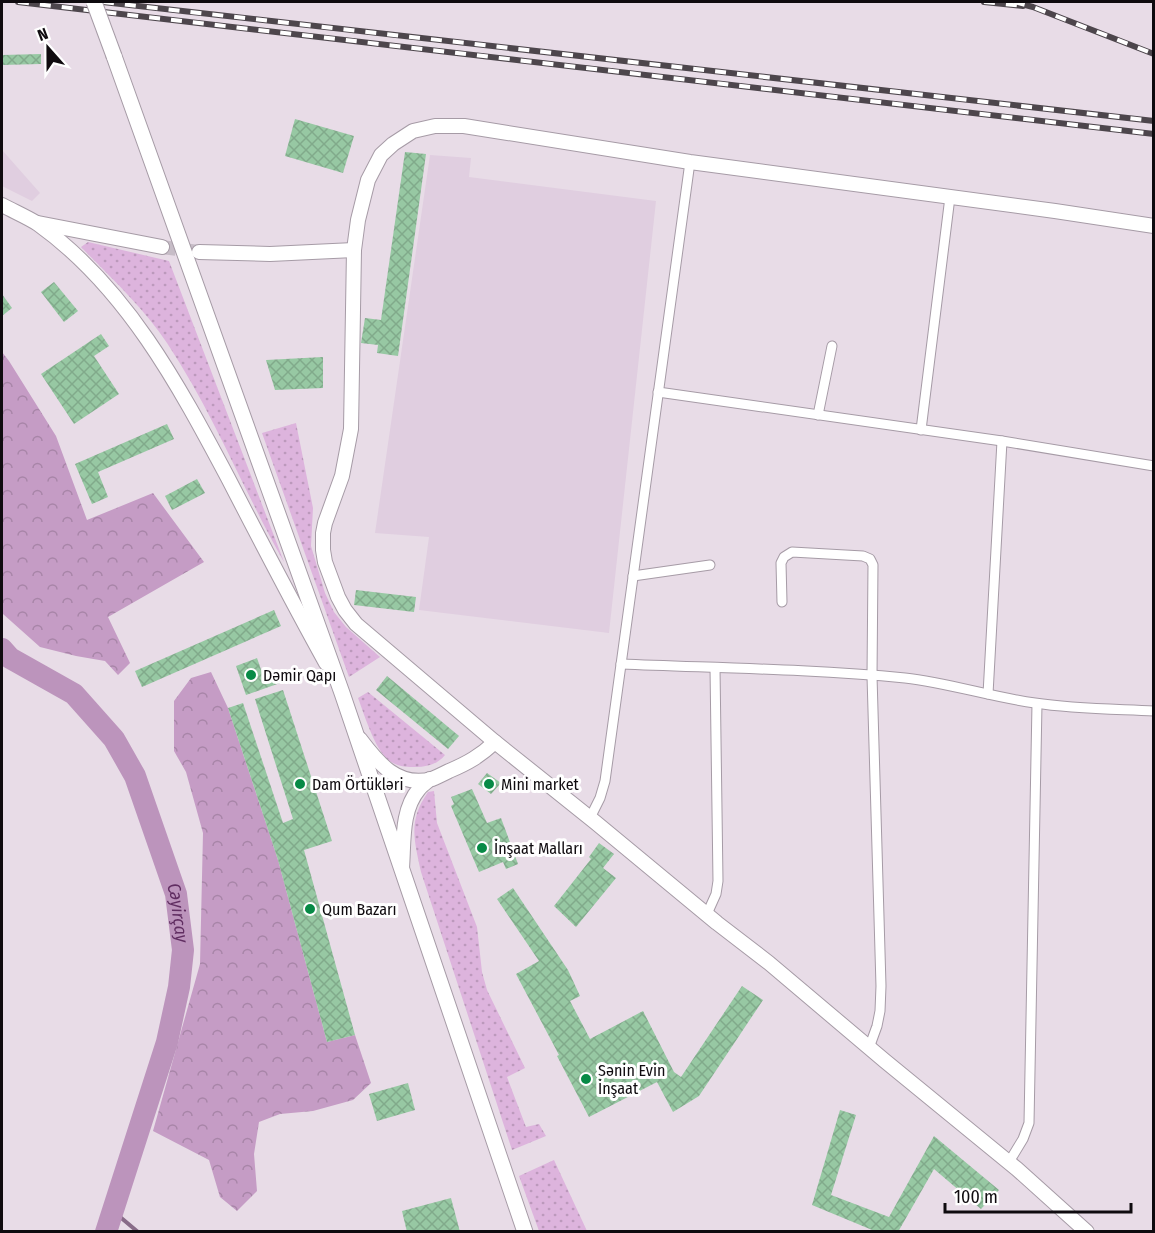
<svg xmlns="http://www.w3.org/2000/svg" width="1155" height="1233" font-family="'Fira Sans Condensed',sans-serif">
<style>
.built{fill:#e0cee0}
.grass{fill:url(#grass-dots)}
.forest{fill:url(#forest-crowns)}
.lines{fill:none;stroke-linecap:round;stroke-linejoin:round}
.stream{stroke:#886b88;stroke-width:4}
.river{stroke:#bc94bc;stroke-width:22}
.building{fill:url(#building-cross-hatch)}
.secondary-tunnel{stroke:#c7bdc7;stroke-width:14;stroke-dasharray:14 7;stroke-linecap:butt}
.minor-casing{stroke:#a69ba6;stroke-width:11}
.secondary-casing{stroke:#a69ba6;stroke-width:16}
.primary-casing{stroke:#a69ba6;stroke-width:17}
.minor{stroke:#fff;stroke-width:9}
.secondary{stroke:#fff;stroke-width:14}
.primary{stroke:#fff;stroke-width:15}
.rail-casing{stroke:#4d464c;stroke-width:6}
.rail{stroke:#fff;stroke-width:4;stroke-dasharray:11;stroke-linecap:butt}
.primary-bridge-casing{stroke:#a69ba6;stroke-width:17;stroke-linecap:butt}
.primary-bridge{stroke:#fff;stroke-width:15}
.poi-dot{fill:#078a46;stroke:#fff;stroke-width:2}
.labels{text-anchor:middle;stroke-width:6;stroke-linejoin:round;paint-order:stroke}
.poi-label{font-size:16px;fill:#0f0b0f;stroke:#fff;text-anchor:start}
.water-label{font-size:18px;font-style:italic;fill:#612e62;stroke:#fff}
</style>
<defs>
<pattern id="grass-dots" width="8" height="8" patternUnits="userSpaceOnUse" patternTransform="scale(1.5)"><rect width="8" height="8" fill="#ddb4dd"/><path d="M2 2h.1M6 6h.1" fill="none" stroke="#bc99bc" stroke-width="1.8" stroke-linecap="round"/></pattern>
<pattern id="forest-crowns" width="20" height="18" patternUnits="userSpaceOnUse" patternTransform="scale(1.5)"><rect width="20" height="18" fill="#c59cc5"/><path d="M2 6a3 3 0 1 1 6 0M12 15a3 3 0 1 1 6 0" fill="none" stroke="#a885a8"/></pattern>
<pattern id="building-cross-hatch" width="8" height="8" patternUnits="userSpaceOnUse" patternTransform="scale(1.5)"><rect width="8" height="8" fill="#97c8a3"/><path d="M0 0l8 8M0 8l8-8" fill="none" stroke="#81aa8b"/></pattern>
</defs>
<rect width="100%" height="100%" fill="#e8dce7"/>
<g class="built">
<polygon points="2,150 40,193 32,201 2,186"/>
<polygon points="430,155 471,158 469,177 656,201 609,633 419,610 429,537 375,533"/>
</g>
<g class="grass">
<path d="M 88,242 L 169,261 L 284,562 C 243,490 213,412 167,343 C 143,307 111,278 81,247 Z"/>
<polygon points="296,423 313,508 311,546 325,593 334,612 346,627 380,657 349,677 262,433"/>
<path d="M 368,692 L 445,755 C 438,764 427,767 416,767 C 408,767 400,767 393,763 C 376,755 365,716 358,698 Z"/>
<path d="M 434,791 L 437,823 L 477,927 L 482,972 L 487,990 L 525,1068 L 507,1077 L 526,1127 L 539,1124 L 546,1136 L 512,1150 L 421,872 C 414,839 408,821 428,792 Z"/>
<polygon points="554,1160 587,1231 539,1231 519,1176"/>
</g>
<g class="forest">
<polygon points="2,352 9,361 56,436 87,520 153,493 204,562 108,617 130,663 118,675 105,661 76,656 40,647 3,614 2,612"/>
<polygon points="211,672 228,708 278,860 327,1042 355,1035 371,1083 353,1100 313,1111 280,1114 259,1122 254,1154 257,1191 237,1211 220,1197 209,1160 153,1131 200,964 203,833 186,772 174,751 174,701 191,678"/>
</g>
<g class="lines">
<polyline class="stream" points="113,1211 138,1232"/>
<path class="river" id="s1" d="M 2,649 L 10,658 L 74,694 L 114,739 L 135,776 L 176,894 L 183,950 L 179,987 L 167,1042 L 106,1232"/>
</g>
<g class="building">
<polygon points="41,54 41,64 2,65 2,55"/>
<polygon points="295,119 354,136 343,173 285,156"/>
<polygon points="405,152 426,154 398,356 377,353 378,345 361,343 365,318 381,320"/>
<polygon points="54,282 78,311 64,322 41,292"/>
<polygon points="2,294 12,308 2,316"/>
<polygon points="101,334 109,346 94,356 119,394 74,424 41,374"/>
<polygon points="323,357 323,388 275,390 266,360"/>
<polygon points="167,424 174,439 98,472 108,497 92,504 75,464"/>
<polygon points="197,479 205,493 172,510 165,496"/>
<polygon points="356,590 416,597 414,612 354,605"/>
<polygon points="274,610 281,626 142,687 135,671"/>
<polygon points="257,658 264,678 276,673 280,683 246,695 236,666"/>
<polygon points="387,676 459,736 448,749 376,690"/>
<polygon points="283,690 332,841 304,850 355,1035 327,1042 278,860 228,708 243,703 283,823 293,819 255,699"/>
<polygon points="487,773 501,783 491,794 478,784"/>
<polygon points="472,789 487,823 501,818 518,864 506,869 503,862 479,872 451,806 454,804 451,797"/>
<polygon points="599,843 614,854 603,868 616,878 576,927 554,906 591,859 589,857"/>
<polygon points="513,888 568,970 580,996 570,1001 590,1039 643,1011 674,1072 681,1077 742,986 763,1000 699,1096 673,1112 657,1082 589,1117 557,1056 559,1055 516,974 539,961 497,899"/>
<polygon points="408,1083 415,1110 377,1121 369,1094"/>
<polygon points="840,1110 856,1115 831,1195 889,1217 934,1136 999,1190 981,1209 934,1169 898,1232 877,1232 812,1205"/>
<polygon points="451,1198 460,1232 407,1232 402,1211"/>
</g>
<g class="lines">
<polyline class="secondary-tunnel" points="162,247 199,252"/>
<defs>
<g id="minor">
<polyline points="658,392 1002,441 1154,466"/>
<polyline points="818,415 832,346"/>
<polyline points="921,430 950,197"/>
<polyline points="633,576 710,565"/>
<polyline points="782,602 781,563 784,557 792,552 863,556 870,559 873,565 872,676 881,986 880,1011 877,1026 869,1048"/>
<path d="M 621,664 C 716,668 811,669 905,678 C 949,683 991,697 1035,703 C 1074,709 1114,709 1154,711"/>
<polyline points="988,694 1002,441"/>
<polyline points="590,818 600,798 605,781 690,162"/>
<polyline points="707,914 716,894 718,881 715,668"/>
<polyline points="1009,1162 1023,1139 1029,1123 1037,704"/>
</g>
<g id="secondary">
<path d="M 2,205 C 13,211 27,217 38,224 C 126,287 178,384 228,478 C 260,540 292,602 326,663"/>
<polyline points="38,223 162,247"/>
<polyline points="199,252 270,254 354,250"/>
<path d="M 360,739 C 378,763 398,788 432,779 C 437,777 443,774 449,771 C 468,763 480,756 495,742"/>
<path d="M 402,868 C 404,842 401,810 419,789 C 422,785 427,782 430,779"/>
<polyline points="1087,1232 1017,1169 885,1061 769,963 717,923 595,822 495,742 356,624 345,610 338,597 325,562 323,550 323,533 325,523 342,476 351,429 354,250 358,220 368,180 381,155 393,144 413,131 435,126 464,126 690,162 1055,211 1154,226"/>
</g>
<polyline id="primary" points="114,56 342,693 525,1232"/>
</defs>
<use href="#minor" class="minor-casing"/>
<use href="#secondary" class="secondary-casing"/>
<use href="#primary" class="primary-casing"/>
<use href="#minor" class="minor"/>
<use href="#secondary" class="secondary"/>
<use href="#primary" class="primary"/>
<defs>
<g id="rail">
<polyline points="18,2 1154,134"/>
<polyline points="103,2 1154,121"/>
<polyline points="984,2 1023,6"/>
<polyline points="1014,2 1033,7 1154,54"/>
</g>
</defs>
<use href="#rail" class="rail-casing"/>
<use href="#rail" class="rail"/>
<defs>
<polyline id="primary-bridge" points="94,2 114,56"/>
</defs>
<use href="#primary-bridge" class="primary-bridge-casing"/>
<use href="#primary-bridge" class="primary-bridge"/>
</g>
<g class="poi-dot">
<circle cx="251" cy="675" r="6"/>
<circle cx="300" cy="784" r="6"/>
<circle cx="489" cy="784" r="6"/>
<circle cx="482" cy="848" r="6"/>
<circle cx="310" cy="909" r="6"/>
<circle cx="586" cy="1079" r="6"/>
</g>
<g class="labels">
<g class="poi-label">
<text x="263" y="681">Dəmir Qapı</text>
<text x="312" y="790">Dam Örtükləri</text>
<text x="501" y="790">Mini market</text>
<text x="494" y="854">İnşaat Malları</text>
<text x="322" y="915">Qum Bazarı</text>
<text x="598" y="1076">Sənin Evin<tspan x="598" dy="18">İnşaat</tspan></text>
</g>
<g class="water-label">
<text dy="6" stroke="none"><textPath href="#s1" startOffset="332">Cəyirçay</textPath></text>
</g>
</g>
<rect width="1155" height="1233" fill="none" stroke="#0f0b0f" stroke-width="6"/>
<g transform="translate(48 48) rotate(339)" stroke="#ffffff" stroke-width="4.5" paint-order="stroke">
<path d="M0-4.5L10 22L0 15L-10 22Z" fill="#0f0b0f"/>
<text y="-9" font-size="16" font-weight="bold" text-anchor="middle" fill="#0f0b0f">N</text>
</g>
<path d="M945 1203v9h186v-9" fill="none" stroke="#0f0b0f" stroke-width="3"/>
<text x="954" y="1203" font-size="18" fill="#0f0b0f" stroke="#ffffff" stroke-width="4.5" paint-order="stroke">100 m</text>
</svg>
